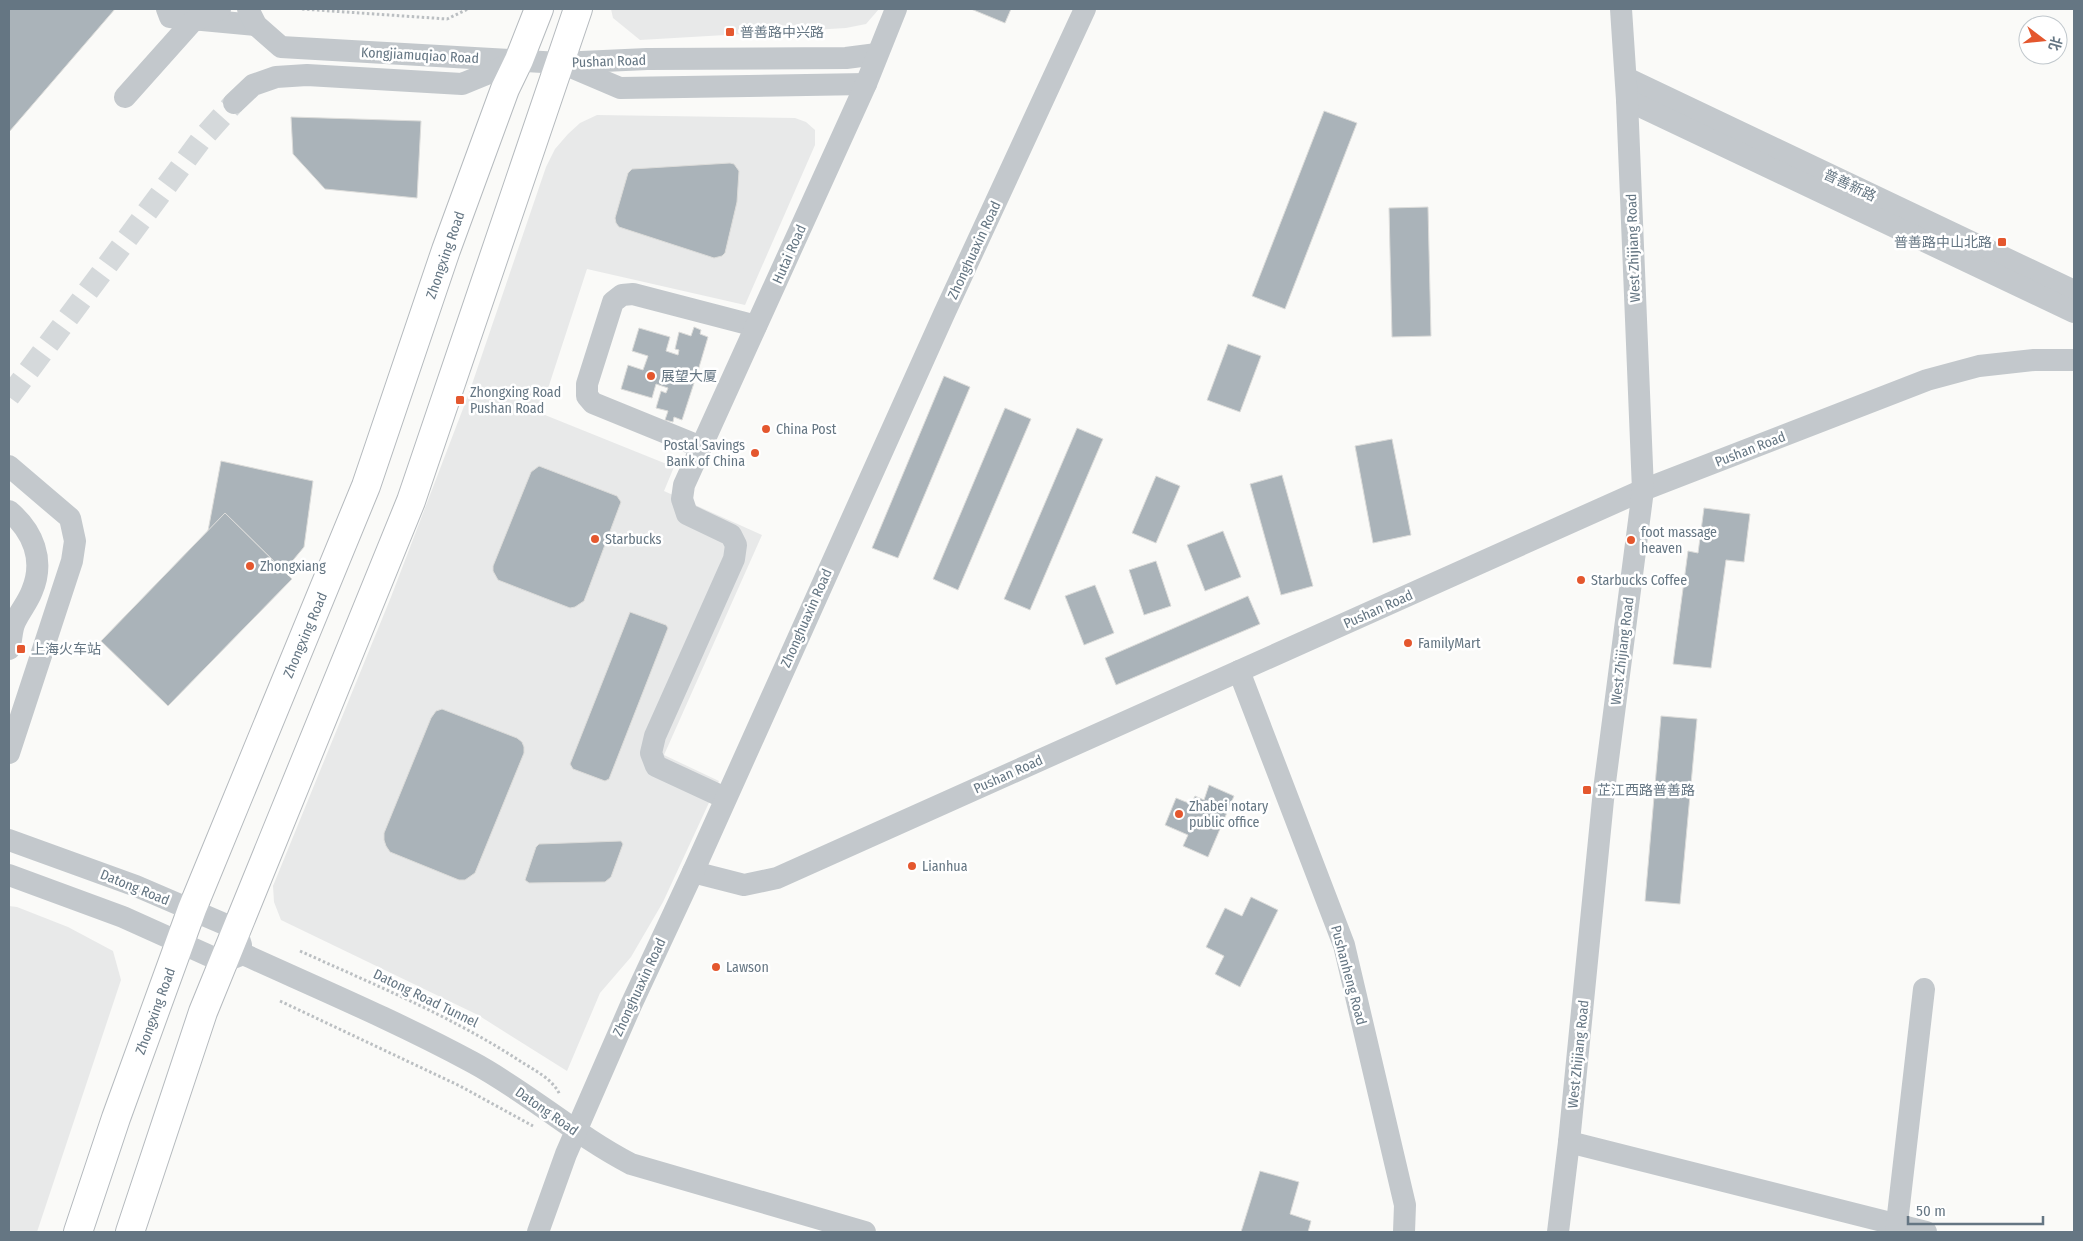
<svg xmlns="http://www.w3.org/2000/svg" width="2083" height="1241" font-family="'Fira Sans Condensed','Noto Sans SC',sans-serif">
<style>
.built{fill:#e8e9e9}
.building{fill:#aab3b9;stroke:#dcdcda}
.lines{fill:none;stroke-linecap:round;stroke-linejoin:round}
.minor-tunnel{stroke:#d5d9db;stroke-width:22;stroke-dasharray:22 11;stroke-linecap:butt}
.major-casing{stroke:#b5babe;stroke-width:30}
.path{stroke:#bbbfc2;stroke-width:3;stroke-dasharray:2.5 2.5;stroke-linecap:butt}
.minor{stroke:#c3c8cc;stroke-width:22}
.major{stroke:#fff;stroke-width:28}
.poi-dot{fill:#e4572e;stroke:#fff;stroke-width:2}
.labels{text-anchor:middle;stroke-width:5;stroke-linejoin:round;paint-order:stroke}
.poi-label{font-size:14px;fill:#657683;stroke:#fff;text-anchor:start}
.street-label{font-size:14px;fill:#657683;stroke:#fff}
</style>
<rect width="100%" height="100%" fill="#fafaf8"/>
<g class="built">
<polygon points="611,9 879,9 866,24 846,28 640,40 613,18"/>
<polygon points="597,115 795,118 806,122 815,130 815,145 745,305 587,269 540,413 674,467 664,491 762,535 664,755 719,781 663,902 631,957 600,993 567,1071 478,1015 281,920 274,902 273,886 391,597 469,393 546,167 555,149 568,134 580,123"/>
<polygon points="9,906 17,907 68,927 113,951 121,980 37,1232 9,1232"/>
</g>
<g class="building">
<polygon points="9,9 115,9 9,132"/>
<polygon points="971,9 1011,9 1005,23"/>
<polygon points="1324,111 1357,123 1285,309 1252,296"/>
<polygon points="291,117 421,121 417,198 325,189 293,154"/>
<polygon points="730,163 734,164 739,171 737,202 725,253 722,256 714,258 619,227 616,223 615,218 628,173 632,169"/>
<polygon points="1428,207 1431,336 1392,337 1389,208"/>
<polygon points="694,327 701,330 700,334 708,337 697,374 680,368 677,378 694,383 682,420 674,417 673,422 665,420 668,411 656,408 661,391 666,393 668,388 656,384 652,398 621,389 628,365 643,370 648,356 632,351 639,328 670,337 666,351 678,355 679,350 675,349 679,332 691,336"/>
<polygon points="1228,344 1261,356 1240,412 1207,400"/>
<polygon points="944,376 970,387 898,558 872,548"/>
<polygon points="1005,408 1031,419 958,590 933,579"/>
<polygon points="1077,428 1103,439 1030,610 1004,599"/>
<polygon points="1392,439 1411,535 1373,543 1355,446"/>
<polygon points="221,461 313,481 304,547 284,571 225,513 208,531"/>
<polygon points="539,466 617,496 621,502 584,601 575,607 570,608 498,580 493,571 493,566 531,472"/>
<polygon points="1282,475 1313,586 1281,595 1250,484"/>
<polygon points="1156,476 1180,486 1156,543 1132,533"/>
<polygon points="1704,508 1750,514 1744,562 1726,560 1711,668 1673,664 1688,551 1698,553"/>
<polygon points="225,513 292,579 168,706 101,641"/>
<polygon points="1223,531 1241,577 1205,591 1187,545"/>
<polygon points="1156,561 1171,606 1144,615 1129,570"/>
<polygon points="1095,585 1114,633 1084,645 1065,596"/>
<polygon points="1248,596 1260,624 1116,685 1105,658"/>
<polygon points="630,612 666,625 668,628 609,779 605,781 573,769 570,764"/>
<polygon points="442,709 517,738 522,742 524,747 524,753 475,873 465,880 459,880 390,852 386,846 384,840 384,833 431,718 436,711"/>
<polygon points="1661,716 1697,719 1680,904 1645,901"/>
<polygon points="1209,785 1234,796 1208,857 1183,846 1188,835 1165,825 1176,798 1191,804 1195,796 1204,800"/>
<polygon points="621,841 623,844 611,877 605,882 529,883 525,880 536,847 539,844"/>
<polygon points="1251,897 1278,910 1240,987 1215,974 1224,956 1206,947 1225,908 1242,916"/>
<polygon points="1260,1171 1299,1182 1290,1214 1311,1221 1308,1232 1241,1232"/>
</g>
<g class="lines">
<polyline class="minor-tunnel" points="9,397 200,141 234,103"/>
<defs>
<g id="major">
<polyline points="78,1232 116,1118 192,909 366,486 446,250 505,89 519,60 539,9"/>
<polyline points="130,1232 203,1012 411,501 578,9"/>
</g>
</defs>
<use href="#major" class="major-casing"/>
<g class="path">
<polyline points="302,9 447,19 468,9"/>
<path d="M 300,951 C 375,985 451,1016 520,1061 C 534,1070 553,1079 560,1095"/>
<polyline points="280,1001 460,1086 533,1126"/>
</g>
<g class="minor">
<polyline points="167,9 170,17 256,25"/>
<polyline points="248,9 256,25 281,47 560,63 647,59 846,58 877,54"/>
<polyline points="566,65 620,88 866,84"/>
<polyline points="1626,78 2074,291"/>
<polyline points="125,97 192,22 220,9"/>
<polyline points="1627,100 2074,312"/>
<polyline points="234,103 253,85 276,77 307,75 462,84 513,63"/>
<polyline points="701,447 593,403 587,396 587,384 613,302 622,295 633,294 756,326"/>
<polyline points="9,466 70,518 75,541 72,561 9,753"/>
<path d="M 9,511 C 33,531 45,560 32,591 C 28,602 20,611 15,622 C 11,630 12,640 9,649"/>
<polyline points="1239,671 1344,945 1405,1205 1404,1232"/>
<polyline points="725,798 656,766 651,753 655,736 734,559 736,545 731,535 687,514 682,499 684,485 866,84 896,9"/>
<polyline points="9,840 136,886 236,929 241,945"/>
<polyline points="693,872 744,885 777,878 1643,490 1927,380 1979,366 2034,360 2074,360"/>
<path d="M 9,875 L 123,917 L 223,962 L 243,954 C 320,989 398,1022 472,1062 C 528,1092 575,1135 631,1164 L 865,1232"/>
<polyline points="1569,1142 1926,1232"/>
<polyline points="538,1232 566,1154 631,1005 693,872 944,314 1085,9"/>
<polyline points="1558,1232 1569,1142 1604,790 1643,490 1627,100 1621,9"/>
<polyline points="1896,1232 1924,989"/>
</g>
<use href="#major" class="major"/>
</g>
<g class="poi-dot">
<rect x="725" y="27" width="10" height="10" rx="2.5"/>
<rect x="1997" y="237" width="10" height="10" rx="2.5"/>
<circle cx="651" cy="376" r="5"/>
<rect x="455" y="395" width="10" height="10" rx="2.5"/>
<circle cx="766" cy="429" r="5"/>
<circle cx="755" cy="453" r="5"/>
<circle cx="595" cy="539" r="5"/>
<circle cx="1631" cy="540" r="5"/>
<circle cx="250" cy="566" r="5"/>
<circle cx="1581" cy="580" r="5"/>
<circle cx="1408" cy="643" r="5"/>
<rect x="16" y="644" width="10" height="10" rx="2.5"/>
<rect x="1582" y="785" width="10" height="10" rx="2.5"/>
<circle cx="1179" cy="814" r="5"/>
<circle cx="912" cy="866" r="5"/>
<circle cx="716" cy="967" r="5"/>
</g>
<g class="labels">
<g class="poi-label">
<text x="740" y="37">普善路中兴路</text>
<text x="1992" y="247" text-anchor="end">普善路中山北路</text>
<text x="661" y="381">展望大厦</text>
<text x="470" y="397">Zhongxing Road<tspan x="470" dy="16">Pushan Road</tspan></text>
<text x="776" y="434">China Post</text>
<text x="745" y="450" text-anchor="end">Postal Savings<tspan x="745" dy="16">Bank of China</tspan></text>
<text x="1641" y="537">foot massage<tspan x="1641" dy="16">heaven</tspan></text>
<text x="605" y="544">Starbucks</text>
<text x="260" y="571">Zhongxiang</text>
<text x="1591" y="585">Starbucks Coffee</text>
<text x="1418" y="648">FamilyMart</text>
<text x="31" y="654">上海火车站</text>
<text x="1597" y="795">芷江西路普善路</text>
<text x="1189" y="811">Zhabei notary<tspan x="1189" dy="16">public office</tspan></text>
<text x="922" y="871">Lianhua</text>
<text x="726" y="972">Lawson</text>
</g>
<g class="street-label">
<text transform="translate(420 55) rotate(3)" y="5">Kongjiamuqiao Road</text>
<text transform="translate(609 61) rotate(-2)" y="5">Pushan Road</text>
<text transform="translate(1850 185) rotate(25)" y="5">普善新路</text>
<text transform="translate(1633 248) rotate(-92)" y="5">West Zhijiang Road</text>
<text transform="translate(974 250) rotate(-65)" y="5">Zhonghuaxin Road</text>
<text transform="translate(789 254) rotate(-66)" y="5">Hutai Road</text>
<text transform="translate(445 255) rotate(-71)" y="5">Zhongxing Road</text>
<text transform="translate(1750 449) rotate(-21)" y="5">Pushan Road</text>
<text transform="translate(1378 609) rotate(-24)" y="5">Pushan Road</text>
<text transform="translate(806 618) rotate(-66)" y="5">Zhonghuaxin Road</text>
<text transform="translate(305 635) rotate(-67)" y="5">Zhongxing Road</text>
<text transform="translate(1622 651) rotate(-83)" y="5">West Zhijiang Road</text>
<text transform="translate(1008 774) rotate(-24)" y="5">Pushan Road</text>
<text transform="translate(135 887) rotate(22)" y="5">Datong Road</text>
<text transform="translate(1349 975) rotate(75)" y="5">Pushanheng Road</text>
<text transform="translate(639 987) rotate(-65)" y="5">Zhonghuaxin Road</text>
<text transform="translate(426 998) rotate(26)" y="5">Datong Road Tunnel</text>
<text transform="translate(155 1011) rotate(-70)" y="5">Zhongxing Road</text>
<text transform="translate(1578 1054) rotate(-84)" y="5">West Zhijiang Road</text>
<text transform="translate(547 1111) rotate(35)" y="5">Datong Road</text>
</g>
</g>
<rect width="2083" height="1241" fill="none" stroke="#657683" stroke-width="20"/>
<g transform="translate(2043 40) rotate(106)"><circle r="24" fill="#ffffff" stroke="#c1c8cd"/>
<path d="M0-4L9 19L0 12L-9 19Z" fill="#e4572e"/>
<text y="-8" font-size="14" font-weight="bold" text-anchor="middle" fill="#657683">北</text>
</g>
<path d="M1908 1216v8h135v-8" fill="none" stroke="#657683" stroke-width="2.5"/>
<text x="1916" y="1216" font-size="15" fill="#657683" stroke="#ffffff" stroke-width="4" paint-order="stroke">50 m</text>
</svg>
